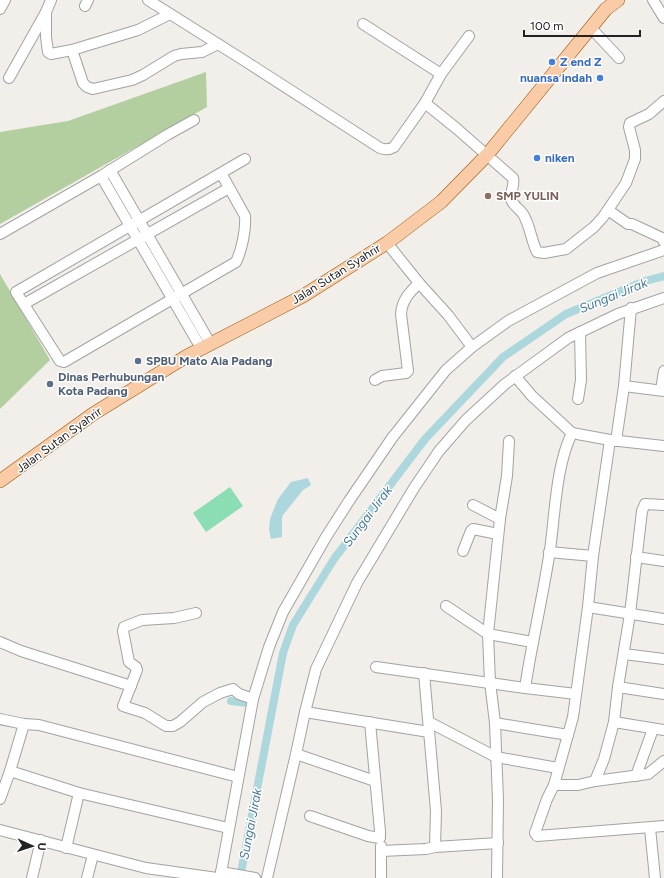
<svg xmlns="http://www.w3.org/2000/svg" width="664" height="878" font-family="Figtree,sans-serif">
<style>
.forest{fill:#b3cfa0}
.pitch{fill:#8bddb3}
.water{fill:#acd8dd}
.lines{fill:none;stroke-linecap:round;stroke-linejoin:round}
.canal{stroke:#acd8dd;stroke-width:8}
.minor-casing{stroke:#a3a3a3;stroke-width:12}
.major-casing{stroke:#9a5706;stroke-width:14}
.minor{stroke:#fff;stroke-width:10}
.major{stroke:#f9cca7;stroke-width:13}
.shop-dot{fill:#3f7fe0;stroke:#fff;stroke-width:1.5}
.education-dot{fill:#8d6e63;stroke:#fff;stroke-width:1.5}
.service-dot{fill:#5c6f8a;stroke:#fff;stroke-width:1.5}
.labels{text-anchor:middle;stroke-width:3;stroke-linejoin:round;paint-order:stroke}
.shop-label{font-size:12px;font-weight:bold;fill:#366cbe;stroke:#fff;text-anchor:start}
.education-label{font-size:12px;font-weight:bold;fill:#785e54;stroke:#fff;text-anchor:start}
.street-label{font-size:12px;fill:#222;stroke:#fff}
.service-label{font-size:12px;font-weight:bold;fill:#4e5e75;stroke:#fff;text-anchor:start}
.water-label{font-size:13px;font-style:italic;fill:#477997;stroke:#fff}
</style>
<rect width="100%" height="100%" fill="#f2eee9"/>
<g class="forest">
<polygon points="206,72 207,107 0,224 0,132 68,121"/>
<polygon points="0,274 50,360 0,409"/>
</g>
<polygon class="pitch" points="230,487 243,506 206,532 193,513"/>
<polygon class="water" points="308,478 311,485 303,490 283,515 282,519 282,537 271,539 269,529 270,519 278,499 291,482"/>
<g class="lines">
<g class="canal">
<polyline points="231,701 247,703"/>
<polyline points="240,878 283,653 293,625 334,559 425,439 503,357 566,314 645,281 664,276"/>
</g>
<defs>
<g id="minor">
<path d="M 148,0 L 245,61 L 380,148 C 385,150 389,150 394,147 L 425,103 L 441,74 L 469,36"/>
<polyline points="653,0 664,18"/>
<polyline points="85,6 88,0"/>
<polyline points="0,9 5,0"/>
<polyline points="46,12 46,37 48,52 51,54 72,50 138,30 170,14"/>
<polyline points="363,24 441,74"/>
<polyline points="591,28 619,58"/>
<polyline points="72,50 83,83 87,87 93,89 132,80 143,75 174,56 181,54 202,52 218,44"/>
<polyline points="9,78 46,12 51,0"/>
<path d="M 425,103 L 456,128 L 513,178 C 515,185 510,192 511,199 C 513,206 519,208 523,214 C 530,225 531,240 537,252 L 544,253 L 566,249 L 594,227 L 603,217 L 626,183 L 635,159 L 635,150 L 629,127 L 630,123 L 649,114 L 664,101"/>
<polyline points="110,170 210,343"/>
<path d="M 221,173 L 245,216 C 246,230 242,249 236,262 L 64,362 L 60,361 L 16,292 L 221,173 L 245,159"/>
<polyline points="101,176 201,348"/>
<polyline points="608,210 628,224 632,224 662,238 664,242"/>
<polyline points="0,234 101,176 167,135 194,120"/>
<polyline points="387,243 419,283 448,315 472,347"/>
<polyline points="24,304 229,188"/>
<polyline points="515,376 532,396 572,433"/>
<path d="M 375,380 L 382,376 L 406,373 L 408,371 L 401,314 C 402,300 409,293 419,283"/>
<polyline points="624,386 664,391"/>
<polyline points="661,390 664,371"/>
<polyline points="578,399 581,380 580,332"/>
<polyline points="610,440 593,556 588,607 573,717 554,785 547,799 535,833 537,836 664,826"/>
<polyline points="616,441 624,386 631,308"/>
<polyline points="473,505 500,519 507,476 509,441"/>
<polyline points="500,519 488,634 532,642"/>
<polyline points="463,551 471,531 473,529 498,534"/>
<polyline points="549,552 593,556"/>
<polyline points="636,557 664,561"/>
<polyline points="446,606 488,634 490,682 495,723 498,800 497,878"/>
<polyline points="588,607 664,619"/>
<polyline points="196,613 174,618 142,620 124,627 123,631 129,662 136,667 137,670 123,706 145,713 166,726 173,726 180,722 203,702 220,693 233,689 239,694 253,699"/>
<polyline points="0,642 21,651 131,686"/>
<polyline points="624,654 664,659"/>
<polyline points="376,667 525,688 576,694"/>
<polyline points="424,673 436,811 435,847 498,843"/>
<polyline points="618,687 664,694"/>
<path d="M 525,688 C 532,642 543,596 550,550 C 555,514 556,465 572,433 L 610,440 L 664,446"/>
<polyline points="305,712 429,732"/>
<polyline points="0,719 24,724 39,725 238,777"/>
<polyline points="429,722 496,757 558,768"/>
<polyline points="614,722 664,730"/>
<polyline points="495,723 568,735"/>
<polyline points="296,754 375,781"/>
<polyline points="10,771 79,793"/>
<polyline points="636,776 653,729"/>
<polyline points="595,781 604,759 614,722 618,687 630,614 642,511 645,504 664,505"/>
<polyline points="554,785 578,785 595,781 648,774 664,761"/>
<polyline points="0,799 10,771 24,724"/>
<polyline points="310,816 368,836 380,838 380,831 370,722"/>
<polyline points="650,828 655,878"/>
<polyline points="0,830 146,868 217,878"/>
<polyline points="381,846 381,878"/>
<polyline points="66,848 79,793 224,827"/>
<polyline points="381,851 426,849 435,847"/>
<polyline points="221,872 255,878"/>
<polyline points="32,878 41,840"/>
<polyline points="87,878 93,855"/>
<polyline points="220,878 253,699 269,647 283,612 326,537 349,501 392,438 446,370 472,347 508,321 597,273 664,250"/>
<polyline points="267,878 296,754 305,712 316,669 357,583 414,488 439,451 466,420 505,384 568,338 618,314 664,298"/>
</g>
<polyline id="major" points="0,481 93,414 187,356 303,296 387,243 441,202 487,155 606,9 618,0"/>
</defs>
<use href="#minor" class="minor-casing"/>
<use href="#major" class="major-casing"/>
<use href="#minor" class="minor"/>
<use href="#major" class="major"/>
</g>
<g class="shop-dot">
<circle cx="552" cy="62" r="4"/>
<circle cx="600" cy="78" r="4"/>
<circle cx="537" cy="158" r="4"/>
</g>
<circle class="education-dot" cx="488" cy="196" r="4"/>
<g class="service-dot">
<circle cx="138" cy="361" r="4"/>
<circle cx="50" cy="384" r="4"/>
</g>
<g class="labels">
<g class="shop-label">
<text x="560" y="66">Z end Z</text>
<text x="592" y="82" text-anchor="end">nuansa indah</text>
<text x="545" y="162">niken</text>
</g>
<g class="education-label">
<text x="496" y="200">SMP YULIN</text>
</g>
<g class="street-label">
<text transform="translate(336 274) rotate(-32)" y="4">Jalan Sutan Syahrir</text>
<text transform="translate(59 440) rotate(-36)" y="4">Jalan Sutan Syahrir</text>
</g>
<g class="service-label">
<text x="146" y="365">SPBU Mato Aia Padang</text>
<text x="58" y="381">Dinas Perhubungan<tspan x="58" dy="14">Kota Padang</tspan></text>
</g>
<g class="water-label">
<text transform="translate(613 295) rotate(-22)" y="5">Sungai Jirak</text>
<text transform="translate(367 516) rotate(-53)" y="5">Sungai Jirak</text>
<text transform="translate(250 824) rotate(-79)" y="5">Sungai Jirak</text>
</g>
</g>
<g transform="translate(32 846) rotate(93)" stroke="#ffffff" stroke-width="3" paint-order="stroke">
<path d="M0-3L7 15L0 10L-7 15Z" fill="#222222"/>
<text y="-6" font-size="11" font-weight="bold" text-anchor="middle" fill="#222222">U</text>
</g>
<path d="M524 30v6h116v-6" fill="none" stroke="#222222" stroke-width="2"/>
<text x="530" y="30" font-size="12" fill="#222222" stroke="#ffffff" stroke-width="3" paint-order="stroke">100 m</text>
</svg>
